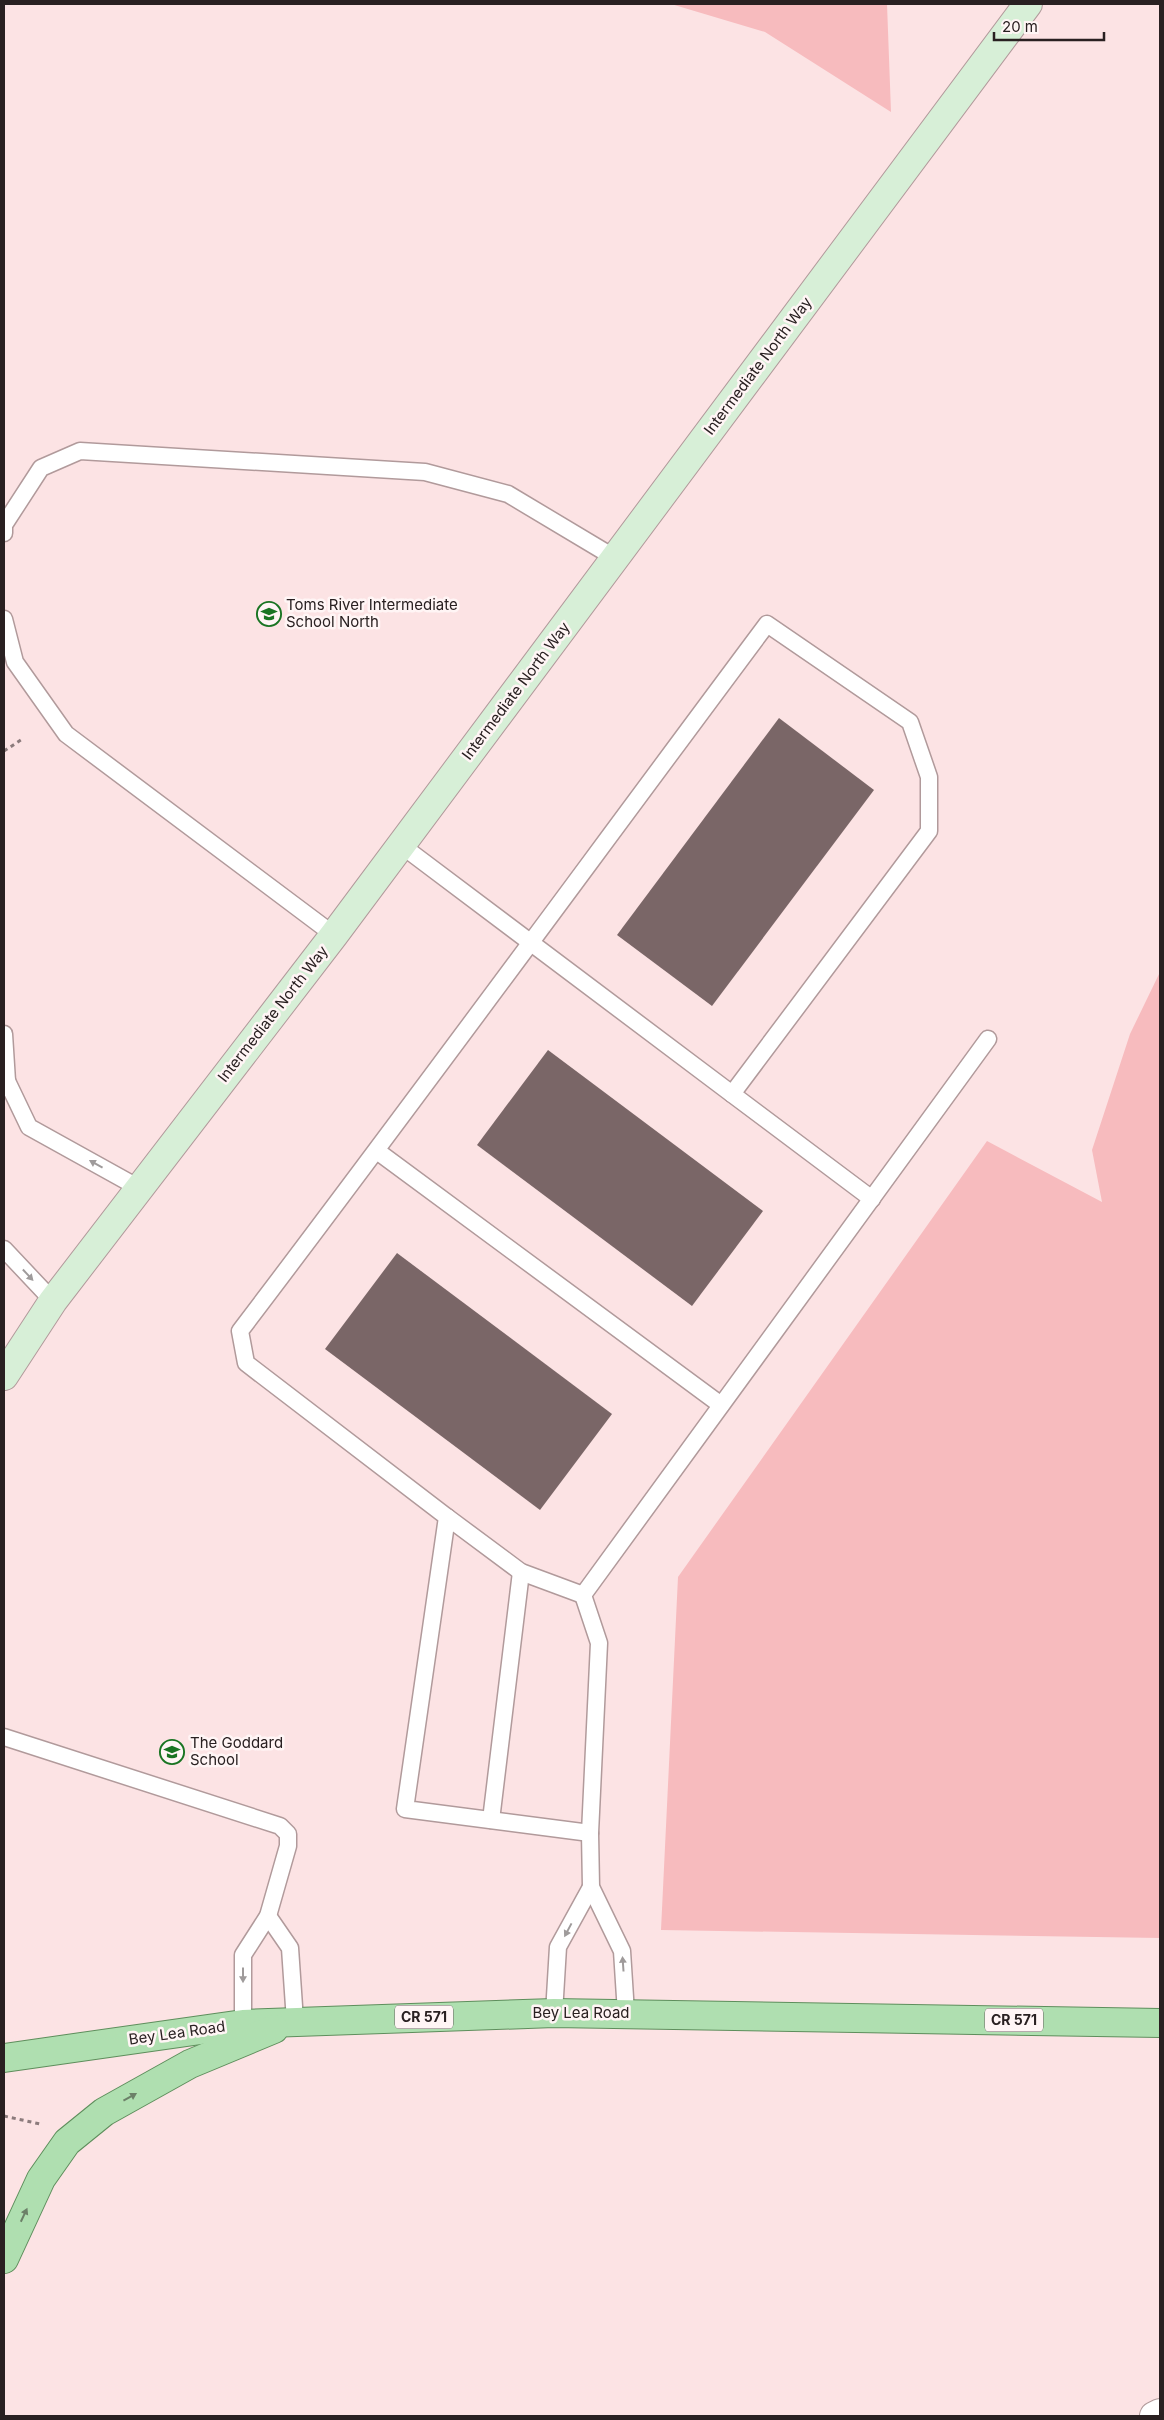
<svg xmlns="http://www.w3.org/2000/svg" width="1164" height="2420" font-family="Inter,sans-serif">
<style>
.green{fill:#f7bbbe}
.building{fill:#7a6667}
.lines{fill:none;stroke-linecap:round;stroke-linejoin:round}
.lane-casing{stroke:#b19a9b;stroke-width:19}
.street-casing{stroke:#b19a9b;stroke-width:30}
.secondary-casing{stroke:#b19a9b;stroke-width:30}
.primary-casing{stroke:#5e8e5c;stroke-width:30}
.path{stroke:#8c7b7c;stroke-width:3;stroke-dasharray:4 4;stroke-linecap:butt}
.lane{stroke:#fff;stroke-width:16}
.street{stroke:#fff;stroke-width:28}
.secondary{stroke:#d7efd7;stroke-width:28}
.primary{stroke:#afdfb0;stroke-width:28}
.oneway{fill:#9f9b9b}
.oneway2{fill:#6c8068}
.labels{text-anchor:middle;stroke-width:5;stroke-linejoin:round;paint-order:stroke}
.shield{fill:#fff5f5;stroke:#696061;stroke-width:1}
.shield-label{font-size:14px;font-weight:bold;fill:#292021}
.street-label{font-size:15px;fill:#292021;stroke:#fff5f5}
.poi-label{font-size:15px;fill:#292021;stroke:#fff5f5;text-anchor:start}
</style>
<rect width="100%" height="100%" fill="#fce3e4"/>
<g class="green">
<polygon points="671,4 887,4 891,112 765,32"/>
<polygon points="1160,972 1160,1938 661,1930 678,1577 987,1141 1102,1202 1092,1150 1130,1034"/>
</g>
<g class="building">
<polygon points="779,718 874,790 712,1006 617,935"/>
<polygon points="548,1050 763,1211 692,1306 477,1145"/>
<polygon points="397,1253 612,1414 540,1510 325,1349"/>
</g>
<g class="lines">
<defs>
<g id="lane">
<polyline points="4,533 4,525 41,468 80,451 425,472 508,494 615,558"/>
<polyline points="4,619 15,662 66,734 334,935"/>
<polyline points="401,845 732,1094"/>
<polyline points="4,1034 7,1081 4,1088"/>
<polyline points="7,1081 29,1127 139,1188"/>
<polyline points="377,1151 721,1405"/>
<polyline points="4,1249 53,1301"/>
<polyline points="447,1517 521,1572 583,1595"/>
<polyline points="4,1737 280,1826 288,1834 288,1846 268,1916 243,1955 243,2024"/>
<polyline points="491,1820 521,1572"/>
<path d="M 590,1833 L 405,1809 L 447,1517 L 246,1363 L 240,1331 C 418,1097 591,860 767,624 L 910,722 L 929,777 L 929,831 L 732,1094 L 872,1199"/>
<polyline points="268,1916 290,1948 295,2021"/>
<polyline points="554,2013 558,1947 591,1887"/>
<polyline points="626,2013 622,1951 591,1887 590,1833 599,1643 583,1595 988,1039"/>
</g>
<polyline id="street" points="1154,2416 1160,2413"/>
<polyline id="secondary" points="4,1376 53,1301 334,935 1028,4"/>
<g id="primary">
<polyline points="4,2058 243,2024 554,2013 1160,2023"/>
<polyline points="4,2259 41,2179 67,2142 104,2112 190,2064 274,2029"/>
</g>
</defs>
<use href="#lane" class="lane-casing"/>
<use href="#street" class="street-casing"/>
<use href="#secondary" class="secondary-casing"/>
<use href="#primary" class="primary-casing"/>
<g class="path">
<polyline points="4,751 24,738"/>
<polyline points="4,2116 40,2124"/>
</g>
<use href="#lane" class="lane"/>
<use href="#street" class="street"/>
<use href="#secondary" class="secondary"/>
<use href="#primary" class="primary"/>
</g>
<defs><path id="oneway-solid" d="M-6-.8H1V-3.2L6.5 0L1 3.2V.8H-6Z" transform="scale(1.25)"/></defs>
<g class="oneway">
<use href="#oneway-solid" transform="translate(96 1164) rotate(-151)"/>
<use href="#oneway-solid" transform="translate(28 1275) rotate(47)"/>
<use href="#oneway-solid" transform="translate(568 1930) rotate(118)"/>
<use href="#oneway-solid" transform="translate(623 1964) rotate(-94)"/>
<use href="#oneway-solid" transform="translate(243 1975) rotate(90)"/>
</g>
<g class="oneway2">
<use href="#oneway-solid" transform="translate(130 2097) rotate(-29)"/>
<use href="#oneway-solid" transform="translate(24 2215) rotate(-65)"/>
</g>
<defs>
<symbol id="school-ring" viewBox="-11 -11 22 22"><circle r="9.5" fill="#fff5f5" stroke="#197422" stroke-width="1.5"/><path d="M0-5L7-2L0 1L-7-2ZM-4 1L0 2.5L4 1V4Q0 6-4 4Z" fill="#197422"/></symbol>
</defs>
<g fill-rule="evenodd">
<use href="#school-ring" x="255" y="600" width="28" height="28"/>
<use href="#school-ring" x="158" y="1738" width="28" height="28"/>
</g>
<g class="labels">
<g class="shield">
<rect x="395" y="2005.5" width="58" height="23" rx="4"/>
<rect x="985" y="2008.5" width="58" height="23" rx="4"/>
</g>
<g class="shield-label">
<text x="424" y="2022">CR 571</text>
<text x="1014" y="2025">CR 571</text>
</g>
<g class="street-label">
<text transform="translate(758 366) rotate(-53)" y="5">Intermediate North Way</text>
<text transform="translate(516 691) rotate(-53)" y="5">Intermediate North Way</text>
<text transform="translate(273 1014) rotate(-52)" y="5">Intermediate North Way</text>
<text x="581" y="2018">Bey Lea Road</text>
<text transform="translate(177 2033) rotate(-8)" y="5">Bey Lea Road</text>
</g>
<g class="poi-label">
<text x="286" y="610">Toms River Intermediate<tspan x="286" dy="17">School North</tspan></text>
<text x="190" y="1748">The Goddard<tspan x="190" dy="17">School</tspan></text>
</g>
</g>
<rect width="1164" height="2420" fill="none" stroke="#292021" stroke-width="10"/>
<path d="M994 32v8h110v-8" fill="none" stroke="#292021" stroke-width="2.5"/>
<text x="1002" y="32" font-size="15" fill="#292021" stroke="#fff5f5" stroke-width="4" paint-order="stroke">20 m</text>
</svg>
